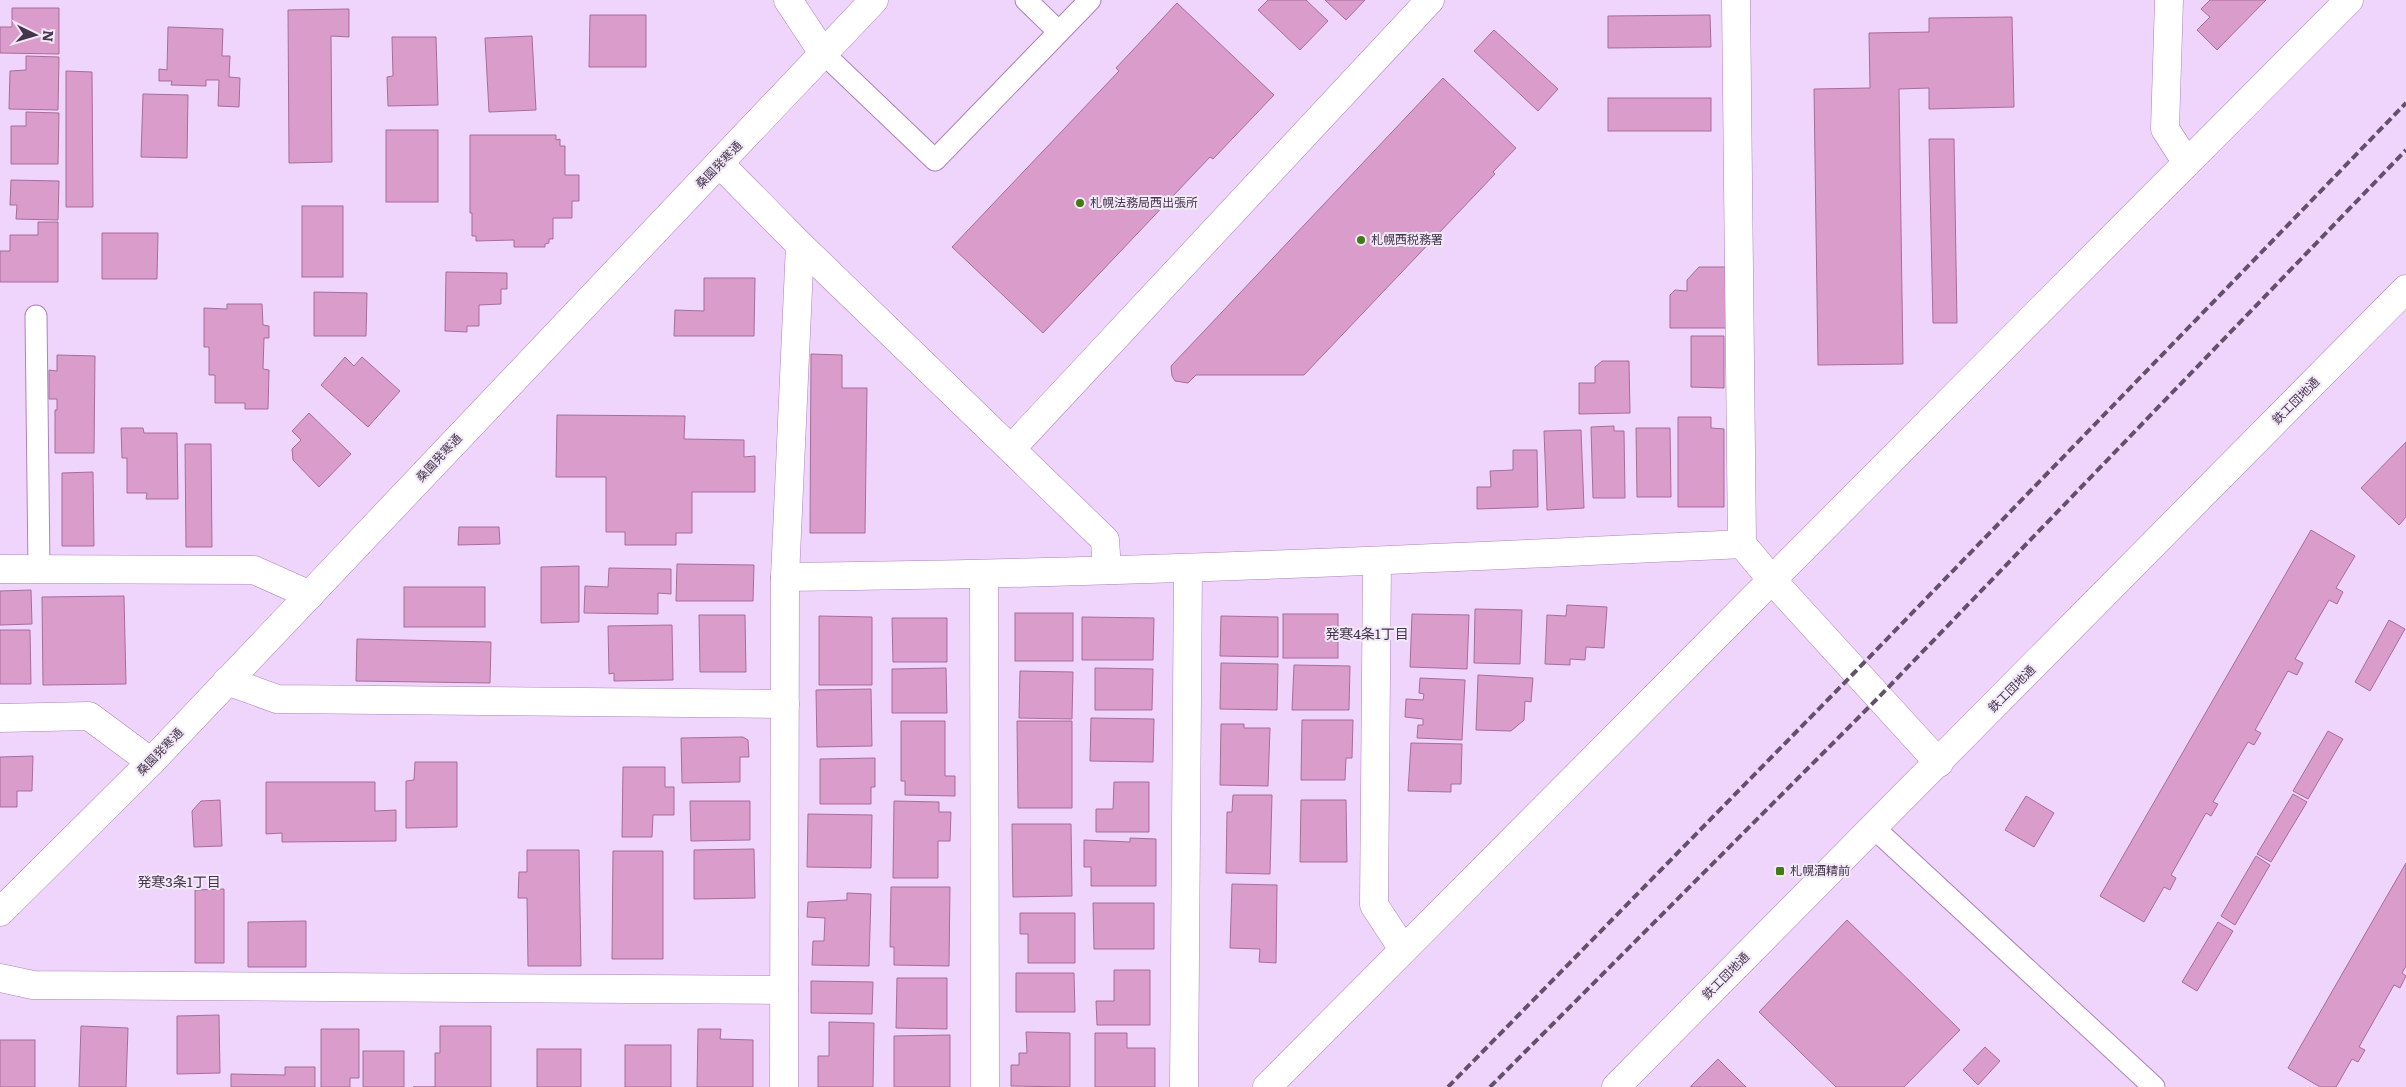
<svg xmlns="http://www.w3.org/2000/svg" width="2406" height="1087" font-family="Literata,'Noto Sans JP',serif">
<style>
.building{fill:#da9ccb;stroke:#a76d9a}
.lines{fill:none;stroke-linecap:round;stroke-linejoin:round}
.lane-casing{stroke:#ac83bd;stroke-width:23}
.street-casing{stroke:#ac83bd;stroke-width:29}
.secondary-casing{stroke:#ac83bd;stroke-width:29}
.lane{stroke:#fff;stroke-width:21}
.street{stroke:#fff;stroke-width:28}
.secondary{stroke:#fff;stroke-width:28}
.rail{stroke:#63506b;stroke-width:4;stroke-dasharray:8 4;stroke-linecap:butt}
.poi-dot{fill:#407b13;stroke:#f2e9f6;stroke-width:2}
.labels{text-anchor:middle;stroke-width:4;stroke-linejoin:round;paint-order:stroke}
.street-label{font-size:12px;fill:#45344d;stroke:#f2e9f6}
.poi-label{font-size:12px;fill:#45344d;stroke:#f2e9f6;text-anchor:start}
.neighbourhood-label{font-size:14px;fill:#45344d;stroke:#f2e9f6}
</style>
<rect width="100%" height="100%" fill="#efd5fb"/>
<g class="building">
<polygon points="1268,0 1306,0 1328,21 1300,50 1258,10"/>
<polygon points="1325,0 1365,0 1346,20"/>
<polygon points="2210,0 2266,0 2217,50 2197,30 2210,17 2201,9"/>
<polygon points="1177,3 1274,95 1213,159 1210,157 1043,333 952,247 1119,71 1116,68"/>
<polygon points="12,8 59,8 59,54 0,53 0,27 12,27"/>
<polygon points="349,9 349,37 331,36 332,162 289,163 288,10"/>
<polygon points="590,15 646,15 646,67 589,67"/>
<polygon points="1710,15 1711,47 1608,48 1608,16"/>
<polygon points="2012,17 2014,107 1929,109 1929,88 1899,89 1903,364 1818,365 1814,89 1870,88 1869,33 1929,32 1929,18"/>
<polygon points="168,27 223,29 222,56 230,56 229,77 240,78 239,107 218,106 219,80 206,80 206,86 171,85 172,81 159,81 159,69 167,70"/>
<polygon points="1494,30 1558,89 1538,111 1474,51"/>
<polygon points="532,36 536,110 489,112 485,38"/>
<polygon points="392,37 436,37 438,105 388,106 387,77 393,76"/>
<polygon points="26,56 59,57 58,110 9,109 10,71 26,70"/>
<polygon points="66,71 92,72 93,207 66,207"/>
<polygon points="1443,78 1516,148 1493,172 1495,174 1304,375 1196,375 1188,383 1175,381 1172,376 1171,366"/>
<polygon points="143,94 188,95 187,158 141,157"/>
<rect x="1608" y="98" width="103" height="33"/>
<polygon points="26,112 59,113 58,164 11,164 11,126 26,126"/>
<rect x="386" y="130" width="52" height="72"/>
<polygon points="470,135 556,135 556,140 560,139 560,146 565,146 565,175 579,175 579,201 572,201 572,218 553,218 553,239 549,239 549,243 545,244 545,247 514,247 514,240 476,241 476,236 472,236 472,213 470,213"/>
<polygon points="1929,139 1954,139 1957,323 1933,323"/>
<polygon points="11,180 59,181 58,220 16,219 17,205 10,205"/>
<rect x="302" y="206" width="41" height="71"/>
<polygon points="38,222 58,222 58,282 0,282 0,251 10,251 10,235 38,235"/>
<polygon points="102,233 158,233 157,279 102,279"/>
<polygon points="1699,267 1726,267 1726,328 1670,328 1670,295 1675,290 1687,291 1687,280"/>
<polygon points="446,272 507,273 507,289 501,289 501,304 479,305 479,326 467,326 467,332 445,331"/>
<polygon points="704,278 755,278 754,336 674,336 675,310 704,311"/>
<polygon points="314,292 367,293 366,336 314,336"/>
<polygon points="227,304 262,304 263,325 269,326 269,338 264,338 263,369 269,370 268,409 245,409 245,403 215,403 215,375 209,375 209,347 204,347 204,308 227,309"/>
<polygon points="1691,336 1724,336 1724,388 1691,387"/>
<polygon points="811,354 842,355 842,388 867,388 865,533 810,533"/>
<polygon points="57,355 95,356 94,453 55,453 55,410 57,410 57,399 49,399 49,370 57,371"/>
<polygon points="345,357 354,366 362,357 400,391 368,427 321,385"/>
<polygon points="1602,361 1629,361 1630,413 1579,414 1579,383 1595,383 1595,367"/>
<polygon points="309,413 351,454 319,487 293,460 292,449 301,440 292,431"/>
<polygon points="557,415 685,416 684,439 744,440 744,457 755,456 755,492 692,492 692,533 676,533 676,545 625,545 625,532 606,532 606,477 556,477"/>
<polygon points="1678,417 1711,417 1711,428 1724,429 1724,507 1678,507"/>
<polygon points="1614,426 1614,431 1624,431 1625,498 1593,498 1591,427"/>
<polygon points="121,428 143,428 144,433 177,433 178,499 146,499 147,493 127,493 127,458 122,458"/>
<polygon points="1636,428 1670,428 1671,497 1637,497"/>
<polygon points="1581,430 1584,508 1547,510 1544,431"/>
<polygon points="2406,442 2406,517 2399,525 2361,488"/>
<polygon points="185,444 211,444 212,547 186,547"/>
<polygon points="1513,450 1537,450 1538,507 1477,509 1477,487 1491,487 1490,471 1513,470"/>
<polygon points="93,472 94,546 62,546 62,473"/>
<polygon points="459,527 499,527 500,544 458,545"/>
<polygon points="2311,530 2355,556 2336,588 2343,592 2337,604 2329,600 2295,659 2303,663 2297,675 2288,671 2255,730 2261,733 2254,745 2248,742 2213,802 2218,804 2211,816 2206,813 2171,875 2176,878 2170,890 2164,887 2144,922 2100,896"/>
<polygon points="677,564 754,565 753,601 676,601"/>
<polygon points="579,566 579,622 541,623 541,567"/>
<polygon points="609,568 671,569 671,594 658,593 658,614 584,613 585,586 608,587"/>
<rect x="404" y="587" width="81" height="40"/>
<polygon points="31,590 32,624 0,625 0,591"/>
<polygon points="124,596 126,684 43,685 42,597"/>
<polygon points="1567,605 1607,607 1604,648 1586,647 1585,660 1570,659 1570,665 1545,664 1547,615 1566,616"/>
<polygon points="1475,609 1522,610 1520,664 1474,663"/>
<rect x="1015" y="613" width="58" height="48"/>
<rect x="1283" y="614" width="55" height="44"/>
<polygon points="1412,614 1469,615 1467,669 1410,667"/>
<polygon points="699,615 745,615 746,672 700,672"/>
<polygon points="819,616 872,617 872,685 819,685"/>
<polygon points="1221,616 1278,617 1278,657 1220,656"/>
<polygon points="1082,617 1154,618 1153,660 1082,660"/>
<polygon points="892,618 947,618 947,662 893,662"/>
<polygon points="2389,620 2405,629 2370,691 2355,682"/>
<polygon points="672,625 673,680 614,681 614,673 609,674 608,626"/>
<polygon points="0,630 30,630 31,684 0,684"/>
<polygon points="357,639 491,642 490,683 356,681"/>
<polygon points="1221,663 1278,664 1277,710 1220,709"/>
<polygon points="1294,665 1350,666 1349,710 1292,710"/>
<polygon points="946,668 947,713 892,713 892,669"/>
<polygon points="1095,668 1153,669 1152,710 1095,710"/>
<polygon points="1020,671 1073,672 1072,719 1019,718"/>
<polygon points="1478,675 1533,678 1531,702 1525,701 1524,720 1511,731 1476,730"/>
<polygon points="1420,678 1465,680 1462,740 1417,738 1418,725 1423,725 1423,719 1405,717 1406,699 1423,700 1424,694 1419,693"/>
<polygon points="871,689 872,746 817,747 816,690"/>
<polygon points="1091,718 1154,719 1153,762 1090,761"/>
<polygon points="1302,720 1353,720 1352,758 1346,758 1345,780 1301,780"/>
<polygon points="901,721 945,721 945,776 955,776 955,796 905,795 905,781 901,781"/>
<polygon points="1017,721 1072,721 1072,808 1018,808"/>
<polygon points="1221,724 1244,724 1244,728 1270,728 1268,786 1220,785"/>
<polygon points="2328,731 2343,739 2308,799 2293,791"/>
<polygon points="743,737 748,740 749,757 740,757 740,782 682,783 681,738"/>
<polygon points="1411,743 1462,744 1461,784 1451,784 1451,792 1408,791"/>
<polygon points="33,756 32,791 17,791 17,807 0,807 0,757"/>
<polygon points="875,758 875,787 871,787 871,804 820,804 820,759"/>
<polygon points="415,762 457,762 457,827 406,828 406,781 414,780"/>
<polygon points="623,767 665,767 665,787 674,787 674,815 653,815 652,837 622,837"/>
<polygon points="266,782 375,782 375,811 396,810 396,841 282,842 282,833 266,834"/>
<polygon points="1114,782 1149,782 1149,832 1096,832 1096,809 1113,809"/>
<polygon points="2293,794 2307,802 2271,862 2257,854"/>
<polygon points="1233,795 1272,795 1270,874 1226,873 1227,812 1232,812"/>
<polygon points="2026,796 2054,813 2034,847 2005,830"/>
<polygon points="220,800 222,846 194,847 192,811 201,801"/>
<polygon points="1301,800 1346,800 1347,862 1300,862"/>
<polygon points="690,801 750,801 750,840 691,841"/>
<polygon points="894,801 939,802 939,812 951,812 950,841 938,841 938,878 893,878"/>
<polygon points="808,814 872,815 871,868 807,867"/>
<polygon points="1012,824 1071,824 1072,896 1013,897"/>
<polygon points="1130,838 1156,839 1156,886 1091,886 1091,867 1084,867 1084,840 1130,842"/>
<polygon points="754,849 755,898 694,899 694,850"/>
<polygon points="527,850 579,850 581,966 528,966 527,898 518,898 519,872 527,872"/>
<polygon points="613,851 663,851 663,959 612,959"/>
<polygon points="2256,856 2270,865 2235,925 2221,916"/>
<polygon points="2406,863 2406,966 2402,973 2406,976 2400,988 2394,985 2359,1047 2365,1050 2358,1062 2352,1059 2336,1087 2320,1087 2288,1068"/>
<polygon points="1232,884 1277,885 1276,963 1259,962 1260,949 1230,948"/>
<polygon points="891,887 950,887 949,966 894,965 894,947 890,947"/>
<polygon points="224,889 224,963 195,963 195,890"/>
<polygon points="847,893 871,894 869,966 812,965 813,941 824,941 825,918 807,917 808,902 847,900"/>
<polygon points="1093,903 1154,903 1154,949 1094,949"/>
<polygon points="1020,913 1075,913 1075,963 1028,963 1028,934 1020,934"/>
<polygon points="1847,920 1960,1030 1904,1087 1836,1087 1759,1012"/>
<polygon points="306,921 306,967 248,967 248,922"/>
<polygon points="2218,922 2233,931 2197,991 2182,982"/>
<polygon points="1114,970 1150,970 1150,1025 1097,1025 1096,1001 1114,1001"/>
<polygon points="1016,973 1074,973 1075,1012 1016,1012"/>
<polygon points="897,978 947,978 947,1029 896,1028"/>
<polygon points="811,981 873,982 872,1014 811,1013"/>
<polygon points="219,1015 220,1073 177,1074 177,1016"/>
<polygon points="829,1022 874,1023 873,1087 818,1087 818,1056 829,1056"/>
<polygon points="81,1026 128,1028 126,1087 79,1087"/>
<polygon points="440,1026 491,1026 491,1087 413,1087 435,1087 435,1053 440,1053"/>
<polygon points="321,1029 359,1029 359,1078 350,1078 350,1087 321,1087"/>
<polygon points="698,1029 721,1029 720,1039 753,1040 753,1087 697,1087"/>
<polygon points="1026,1032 1070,1033 1070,1087 1011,1086 1011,1065 1019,1065 1019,1053 1027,1053"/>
<polygon points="1095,1033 1127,1033 1127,1048 1155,1048 1155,1087 1095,1087"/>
<polygon points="950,1035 950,1087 894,1087 894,1036"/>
<rect x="0" y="1040" width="35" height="47"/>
<rect x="625" y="1045" width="46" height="42"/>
<polygon points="1985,1047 2000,1061 1978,1085 1963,1070"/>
<rect x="537" y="1049" width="44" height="38"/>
<rect x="363" y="1051" width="41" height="36"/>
<polygon points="1718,1059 1746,1087 1690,1087"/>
<polygon points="285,1067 315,1067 315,1087 231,1087 231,1074 285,1075"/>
</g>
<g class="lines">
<defs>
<g id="lane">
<polyline points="1026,0 1059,32"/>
<polyline points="823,53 935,160 1090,0"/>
<polyline points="36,316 39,569"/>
<polyline points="1874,828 2154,1087"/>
</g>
<g id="street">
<polyline points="788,0 823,53"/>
<polyline points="1736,0 1742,544 1772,580 1939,763"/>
<polyline points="2169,0 2165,129 2187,163"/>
<polyline points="720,164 800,245 1105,540 1107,570"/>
<polyline points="1011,449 1430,0"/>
<polyline points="1377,561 1374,905 1403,949"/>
<polyline points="0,569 254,570 310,595"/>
<polyline points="984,575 985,1087"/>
<path d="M 785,577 C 1104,574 1423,559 1742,544"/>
<polyline points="227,681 277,699 785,704"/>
<polyline points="0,718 89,716 151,762"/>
<polyline points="0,978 33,985 784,990"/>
<polyline points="784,1087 785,577 800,245"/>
<polyline points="1184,1087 1188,569"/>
<polyline points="1267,1087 2349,0"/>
</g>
<g id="secondary">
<polyline points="0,912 151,762 874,0"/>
<polyline points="1616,1087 2406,289"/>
</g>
</defs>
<use href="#lane" class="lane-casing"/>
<use href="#street" class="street-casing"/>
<use href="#secondary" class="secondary-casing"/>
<use href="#lane" class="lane"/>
<use href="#street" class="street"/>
<use href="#secondary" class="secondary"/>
<g class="rail">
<polyline points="1448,1087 1855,672 2406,103"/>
<polyline points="1490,1087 1879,697 2406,150"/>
</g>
</g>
<g class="poi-dot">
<circle cx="1080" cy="203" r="5"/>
<circle cx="1361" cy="240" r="5"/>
<rect x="1775" y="866" width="10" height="10" rx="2.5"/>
</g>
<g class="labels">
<g class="street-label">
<text transform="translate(719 165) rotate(-46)" y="4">桑園発寒通</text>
<text transform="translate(2296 401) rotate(-45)" y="4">鉄工団地通</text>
<text transform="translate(439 458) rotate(-47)" y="4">桑園発寒通</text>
<text transform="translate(2012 689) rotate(-45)" y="4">鉄工団地通</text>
<text transform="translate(160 752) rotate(-46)" y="4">桑園発寒通</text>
<text transform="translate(1726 976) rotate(-45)" y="4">鉄工団地通</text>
</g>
<g class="poi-label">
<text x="1090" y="207">札幌法務局西出張所</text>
<text x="1371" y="244">札幌西税務署</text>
<text x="1790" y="875">札幌酒精前</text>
</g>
<g class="neighbourhood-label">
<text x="1367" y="639">発寒4条1丁目</text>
<text x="179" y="887">発寒3条1丁目</text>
</g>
</g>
<g transform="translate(35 35) rotate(95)" stroke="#f2e9f6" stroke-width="4" paint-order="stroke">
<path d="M0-4L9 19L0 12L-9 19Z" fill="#45344d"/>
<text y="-8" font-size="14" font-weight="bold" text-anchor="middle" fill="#45344d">N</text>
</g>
</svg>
